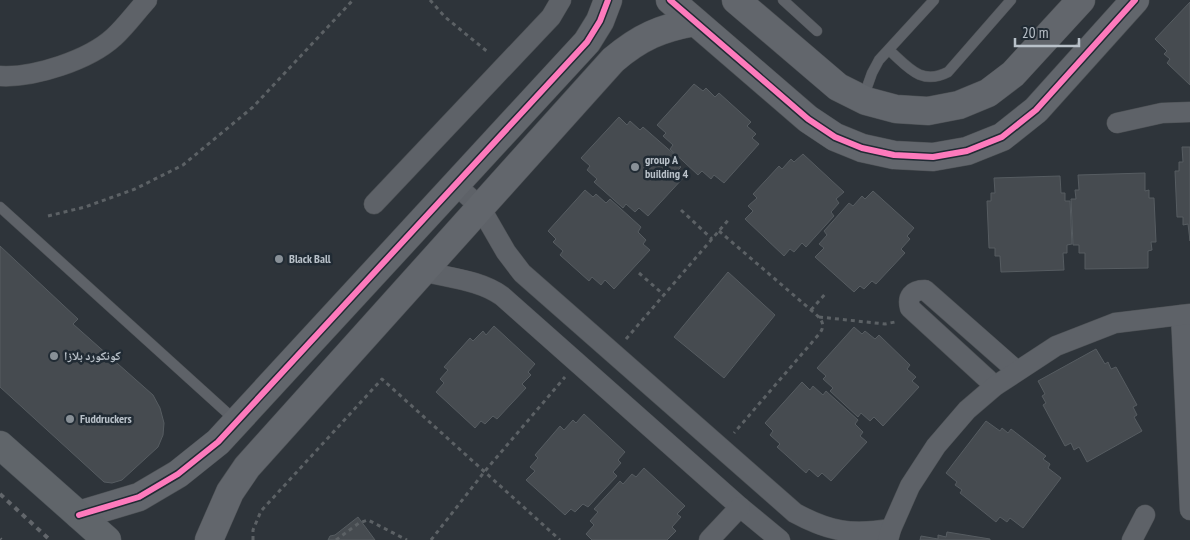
<svg xmlns="http://www.w3.org/2000/svg" width="1190" height="540" font-family="'PT Sans Narrow','Noto Naskh Arabic',sans-serif">
<style>
.building{fill:#464b50;stroke:#565c61}
.lines{fill:none;stroke-linecap:round;stroke-linejoin:round}
.lane-casing{stroke:#4c5054;stroke-width:11}
.street-casing{stroke:#4c5054;stroke-width:21}
.secondary-casing{stroke:#4c5054;stroke-width:29}
.primary-casing{stroke:#4b5156;stroke-width:29}
.path{stroke:#5c6165;stroke-width:3;stroke-dasharray:4 4;stroke-linecap:butt}
.lane{stroke:#5e6268;stroke-width:10}
.street{stroke:#5e6268;stroke-width:20}
.secondary{stroke:#62666c;stroke-width:28}
.primary{stroke:#60656a;stroke-width:28}
.rail{stroke:#62666b;stroke-width:4;stroke-dasharray:5 5;stroke-linecap:butt}
.cycleway-casing{stroke:#212b34;stroke-width:9}
.cycleway{stroke:#fd7abc;stroke-width:6}
.poi-dot{fill:#889097;stroke:#212b34;stroke-width:2}
.labels{text-anchor:middle;stroke-width:5;stroke-linejoin:round;paint-order:stroke}
.poi-label{font-size:12px;font-weight:bold;fill:#b9c1c9;stroke:#212b34;text-anchor:start}
</style>
<rect width="100%" height="100%" fill="#2e343a"/>
<g class="building">
<polygon points="1190,2 1190,85 1167,63 1170,59 1164,54 1167,51 1155,39"/>
<polygon points="694,84 703,91 706,88 715,97 719,93 751,122 747,126 756,134 752,138 759,144 724,183 714,175 711,179 702,171 698,175 670,149 673,145 663,136 666,133 657,125"/>
<polygon points="619,117 627,125 630,121 640,130 643,127 675,155 671,159 681,167 677,171 684,177 648,216 639,208 635,212 626,204 623,208 594,182 597,179 587,170 590,166 581,158"/>
<polygon points="1182,147 1190,147 1190,241 1188,224 1183,225 1183,217 1177,217 1175,171 1179,171 1179,162 1183,162"/>
<polygon points="803,154 844,192 836,199 839,203 831,212 834,216 806,247 802,243 794,252 790,249 784,256 745,219 753,211 748,206 757,198 753,194 779,166 782,169 791,159 794,162"/>
<polygon points="1145,173 1145,191 1149,190 1149,198 1154,198 1156,242 1151,242 1152,250 1148,251 1148,268 1085,269 1085,253 1079,253 1079,245 1073,245 1071,199 1076,199 1075,190 1079,190 1078,175"/>
<polygon points="1060,176 1061,193 1065,193 1065,201 1070,201 1072,244 1067,245 1067,253 1063,253 1064,270 1001,272 1000,256 995,256 995,248 989,248 987,201 991,201 991,193 995,193 994,178"/>
<polygon points="585,190 593,197 596,194 606,203 610,199 641,227 638,232 646,240 643,244 650,250 614,289 605,280 601,285 592,277 589,281 560,255 563,251 553,242 556,239 548,231"/>
<polygon points="873,191 914,228 907,236 910,239 901,249 905,253 876,284 872,281 864,289 860,286 854,292 815,257 824,248 819,244 827,235 824,231 849,203 853,206 862,196 865,199"/>
<polygon points="0,246 78,319 73,324 153,395 160,408 164,423 163,435 158,447 122,480 112,483 104,482 0,387"/>
<polygon points="728,272 775,315 724,378 674,337"/>
<polygon points="494,326 535,364 528,372 531,375 522,384 526,388 497,419 493,416 485,424 481,421 475,428 436,392 444,383 440,379 448,370 444,367 470,338 473,341 483,331 486,335"/>
<polygon points="854,327 862,334 865,331 875,339 879,335 910,365 907,369 916,377 912,381 919,387 883,426 874,417 870,421 861,413 858,417 830,391 833,388 823,379 826,376 817,368"/>
<polygon points="1096,349 1105,364 1108,362 1111,369 1116,367 1137,405 1133,407 1137,415 1134,417 1142,431 1087,462 1079,447 1074,450 1071,443 1065,446 1043,405 1046,403 1042,396 1045,394 1038,381"/>
<polygon points="802,382 810,390 813,386 823,395 826,391 858,420 855,424 863,432 860,436 867,442 831,481 822,473 818,477 809,469 806,473 777,447 780,444 770,435 773,431 765,423"/>
<polygon points="584,414 625,452 618,460 621,463 613,472 617,476 588,507 583,504 575,512 571,509 565,515 526,480 535,471 530,467 538,458 535,455 560,426 564,430 573,420 576,423"/>
<polygon points="986,421 1000,431 1002,428 1008,433 1011,429 1046,456 1043,459 1050,464 1048,468 1061,478 1023,528 1010,518 1007,522 1000,517 996,522 960,493 962,490 955,485 957,482 946,473"/>
<polygon points="644,468 685,506 677,514 681,517 672,527 676,531 667,540 592,540 586,534 594,525 590,521 598,512 594,509 620,481 623,484 632,474 636,477"/>
<polygon points="358,517 375,540 328,540 330,536 335,535"/>
<polygon points="947,532 990,539 990,540 920,540 921,536 938,539 938,535 946,537"/>
</g>
<g class="lines">
<defs>
<g id="lane">
<polyline points="783,0 817,31"/>
<path d="M 889,50 C 908,67 921,86 948,72 L 1011,0"/>
<polyline points="866,100 867,87 872,73 879,60 934,0"/>
<polyline points="0,207 235,420"/>
</g>
<g id="street">
<path d="M 0,76 C 34,78 89,60 114,37 C 126,26 136,12 147,0"/>
<polyline points="1117,123 1162,113 1190,112"/>
<path d="M 455,184 L 480,207 L 506,252 L 522,273 L 795,513 C 830,532 851,535 891,529"/>
<polyline points="374,204 551,17 561,0"/>
<path d="M 422,271 C 449,278 480,280 502,296 L 740,507 L 780,540"/>
<polyline points="1181,315 1190,510"/>
<path d="M 995,386 L 910,308 C 907,297 912,290 925,290 L 1017,371"/>
<polyline points="709,540 740,507"/>
<polyline points="888,540 891,529 910,486 936,446 967,410 995,386 1056,346 1115,323 1190,314"/>
<polyline points="1132,540 1145,515"/>
</g>
<g id="secondary">
<polyline points="670,0 808,119 835,137 862,148 894,155 933,157 967,151 1002,137 1036,110 1135,0"/>
<polyline points="736,0 838,87 866,101 896,109 928,111 959,105 988,93 1013,74 1081,0"/>
<polyline points="79,515 139,497 178,474 218,442 587,42 600,21 608,0"/>
<path d="M 209,540 L 230,492 L 247,467 L 613,60 C 640,37 661,28 695,22"/>
</g>
<polyline id="primary" points="0,445 107,540"/>
</defs>
<use href="#lane" class="lane-casing"/>
<use href="#street" class="street-casing"/>
<use href="#secondary" class="secondary-casing"/>
<use href="#primary" class="primary-casing"/>
<g class="path">
<polyline points="430,0 445,17 489,53"/>
<polyline points="681,210 712,239"/>
<polyline points="48,216 85,207 135,189 183,165 253,107 353,0"/>
<path d="M 719,231 L 811,310 C 819,317 827,323 820,333 L 734,433"/>
<polyline points="639,273 664,295"/>
<polyline points="811,310 826,293"/>
<polyline points="819,317 885,324 895,322"/>
<polyline points="626,339 730,218"/>
<polyline points="253,540 253,530 261,511 382,379 560,540"/>
<polyline points="336,540 359,523 368,520 407,540"/>
<polyline points="431,540 485,471 565,377"/>
</g>
<use href="#lane" class="lane"/>
<use href="#street" class="street"/>
<use href="#secondary" class="secondary"/>
<use href="#primary" class="primary"/>
<g class="rail">
<polyline points="0,494 50,540"/>
<polyline points="0,539 1,540"/>
</g>
<defs>
<g id="cycleway">
<polyline points="670,0 808,119 835,137 862,148 894,155 933,157 967,151 1002,137 1036,110 1135,0"/>
<polyline points="79,515 139,497 178,474 218,442 587,42 600,21 608,0"/>
</g>
</defs>
<use href="#cycleway" class="cycleway-casing"/>
<use href="#cycleway" class="cycleway"/>
</g>
<g class="poi-dot">
<circle cx="635" cy="167" r="5"/>
<circle cx="279" cy="259" r="5"/>
<circle cx="54" cy="356" r="5"/>
<circle cx="70" cy="419" r="5"/>
</g>
<g class="labels">
<g class="poi-label">
<text x="645" y="164">group A<tspan x="645" dy="14">building 4</tspan></text>
<text x="289" y="263">Black Ball</text>
<text x="64" y="360">كونكورد بلازا</text>
<text x="80" y="423">Fuddruckers</text>
</g>
</g>
<path d="M1015 38v8h64v-8" fill="none" stroke="#b9c1c9" stroke-width="2.5"/>
<text x="1022" y="38" font-size="15" fill="#b9c1c9" stroke="#212b34" stroke-width="4" paint-order="stroke">20 m</text>
</svg>
